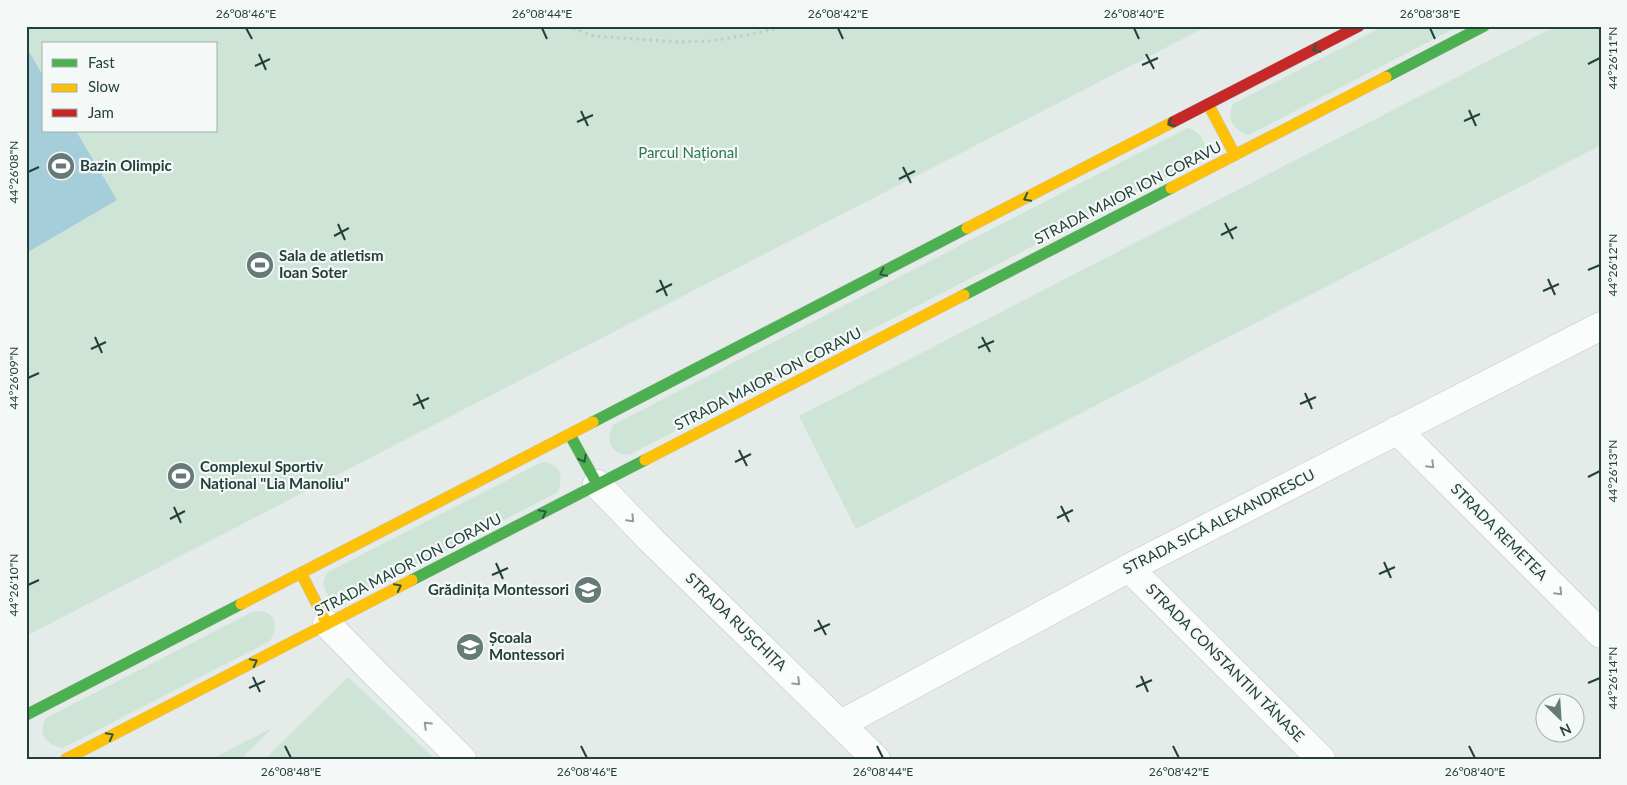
<svg xmlns="http://www.w3.org/2000/svg" width="1627" height="785" font-family="Lato,sans-serif">
<style>
.green{fill:#cee4d7;fill-rule:evenodd}
.water{fill:#a5cdda}
.lines{fill:none;stroke-linecap:round;stroke-linejoin:round}
.street-casing{stroke:#c2c8c6;stroke-width:29}
.fast-casing{stroke:#c1c8c6;stroke-width:12}
.slow-casing{stroke:#c1c8c6;stroke-width:12}
.jam-casing{stroke:#c1c8c6;stroke-width:12}
.path{stroke:#c1cbc9;stroke-width:3;stroke-dasharray:2.5 4;stroke-linecap:butt}
.street{stroke:#fbfcfc;stroke-width:28}
.fast{stroke:#4caf50;stroke-width:11}
.slow{stroke:#ffc107;stroke-width:11}
.jam{stroke:#c62828;stroke-width:11}
.oneway{stroke:#2c5b40}
.oneway2{stroke:#8e9e9b}
.ticks{fill:none;stroke:#223f3a;stroke-width:2}
.labels{text-anchor:middle;stroke-width:4.5;stroke-linejoin:round;paint-order:stroke}
.park-label{font-size:15px;fill:#2b7750;stroke:#f4f9f7}
.poi-label{font-size:15px;font-weight:bold;fill:#223f3a;stroke:#f4f9f7;text-anchor:start}
.street-label{font-size:15px;fill:#223f3a;stroke:#f4f9f7}
.neatline{fill:none;stroke:#223f3a;stroke-width:2}
.ticks-label{font-size:12px;text-anchor:middle;fill:#223f3a}
</style>
<rect width="100%" height="100%" fill="#e5ebe9"/>
<g class="green">
<path d="M 26,26 L 1208,26 L 681,297 L 26,636 ZM 44,44 L 216,44 L 216,131 L 44,131 Z"/>
<path d="M 1384,26 L 1459,26 L 1249,135 C 1234,130 1226,121 1233,104 Z"/>
<polygon points="1556,26 1601,26 1601,145 856,529 799,416"/>
<path d="M 1187,128 C 1201,131 1209,145 1203,158 L 629,455 C 610,454 605,441 613,425 Z"/>
<path d="M 542,462 C 560,463 564,477 558,492 L 344,603 L 330,599 L 323,585 L 325,577 L 328,572 Z"/>
<path d="M 254,611 C 275,610 280,624 270,641 L 63,748 C 46,745 37,734 46,718 Z"/>
<polygon points="348,677 435,759 265,759"/>
<polygon points="272,728 241,759 211,759"/>
</g>
<polygon class="water" points="26,47 44,77 44,131 76,131 117,200 26,253"/>
<g class="lines">
<defs>
<g id="street">
<polyline points="1397,430 1601,634"/>
<polyline points="597,484 651,540 876,759"/>
<polyline points="1129,568 1321,759"/>
<polyline points="327,624 378,676 462,759"/>
<polyline points="841,724 1129,568 1601,326"/>
</g>
<g id="fast">
<polyline points="1386,77 1484,26"/>
<polyline points="964,295 1171,188"/>
<polyline points="593,422 967,228"/>
<polyline points="570,435 597,484"/>
<polyline points="412,580 645,460"/>
<polyline points="26,715 241,604"/>
</g>
<g id="slow">
<polyline points="1208,104 1235,155"/>
<polyline points="1171,188 1386,77"/>
<polyline points="967,228 1173,122"/>
<polyline points="645,460 964,295"/>
<polyline points="301,573 327,624"/>
<polyline points="241,604 593,422"/>
<polyline points="66,759 412,580"/>
</g>
<polyline id="jam" points="1173,122 1359,26"/>
</defs>
<use href="#street" class="street-casing"/>
<use href="#fast" class="fast-casing"/>
<use href="#slow" class="slow-casing"/>
<use href="#jam" class="jam-casing"/>
<polyline class="path" points="567,26 594,36 678,42 710,41 749,35 785,26"/>
<use href="#street" class="street"/>
<use href="#fast" class="fast"/>
<use href="#slow" class="slow"/>
<use href="#jam" class="jam"/>
</g>
<defs><path id="oneway-chevron" d="M-2-3.5L2.5 0L-2 3.5" fill="none" stroke-width="1.6" stroke-linecap="round" stroke-linejoin="round" transform="scale(1.25)"/></defs>
<g class="oneway">
<use href="#oneway-chevron" transform="translate(1316 49) rotate(153)"/>
<use href="#oneway-chevron" transform="translate(1171 123) rotate(153)"/>
<use href="#oneway-chevron" transform="translate(1027 198) rotate(153)"/>
<use href="#oneway-chevron" transform="translate(883 273) rotate(153)"/>
<use href="#oneway-chevron" transform="translate(583 459) rotate(62)"/>
<use href="#oneway-chevron" transform="translate(543 513) rotate(-27)"/>
<use href="#oneway-chevron" transform="translate(398 587) rotate(-27)"/>
<use href="#oneway-chevron" transform="translate(254 662) rotate(-27)"/>
<use href="#oneway-chevron" transform="translate(110 736) rotate(-27)"/>
</g>
<g class="oneway2">
<use href="#oneway-chevron" transform="translate(1431 465) rotate(45)"/>
<use href="#oneway-chevron" transform="translate(631 519) rotate(46)"/>
<use href="#oneway-chevron" transform="translate(1559 592) rotate(45)"/>
<use href="#oneway-chevron" transform="translate(797 682) rotate(44)"/>
<use href="#oneway-chevron" transform="translate(427 725) rotate(-136)"/>
</g>
<path class="ticks" d="M 246,28 L 252,39M 542,28 L 547,39M 838,28 L 843,39M 1134,28 L 1139,39M 1430,28 L 1435,39M 259,54 L 266,70M 1146,54 L 1154,69M 1588,64 L 1600,58M 1142,65 L 1158,58M 255,66 L 270,59M 1469,110 L 1476,126M 581,111 L 588,126M 1464,121 L 1480,114M 577,122 L 593,115M 903,167 L 911,183M 28,172 L 39,167M 899,179 L 915,171M 1225,223 L 1233,239M 338,224 L 345,240M 1221,235 L 1237,227M 334,236 L 349,228M 1588,270 L 1600,265M 1548,279 L 1555,295M 660,280 L 667,296M 1543,291 L 1559,284M 656,292 L 672,284M 95,337 L 102,353M 982,337 L 990,352M 978,348 L 994,341M 91,349 L 106,342M 28,378 L 39,373M 1305,393 L 1312,409M 417,394 L 424,409M 1300,404 L 1316,397M 413,405 L 429,398M 739,450 L 747,466M 735,462 L 751,454M 1588,477 L 1600,471M 1061,506 L 1069,522M 174,507 L 181,523M 1057,518 L 1073,510M 170,519 L 185,511M 1384,562 L 1391,578M 496,563 L 503,579M 1379,574 L 1395,567M 492,575 L 508,568M 28,585 L 39,580M 818,620 L 826,635M 814,631 L 830,624M 1141,676 L 1148,692M 253,677 L 260,692M 1588,683 L 1600,678M 1136,687 L 1152,680M 249,688 L 265,681M 285,746 L 291,758M 581,746 L 587,758M 877,746 L 883,758M 1173,746 L 1179,758M 1469,746 L 1475,758"/>
<defs>
<symbol id="stadium-disc" viewBox="-11 -11 22 22"><circle r="9.5" fill="#667b77" stroke="#f4f9f7"/><path d="M0-5a6.5 5 0 1 0 0 10a6.5 5 0 1 0 0-10ZM-3.5-1.8h7v3.6h-7Z" fill="#fff"/></symbol>
<symbol id="school-disc" viewBox="-11 -11 22 22"><circle r="9.5" fill="#667b77" stroke="#f4f9f7"/><path d="M0-5L7-2L0 1L-7-2ZM-4 1L0 2.5L4 1V4Q0 6-4 4Z" fill="#fff"/></symbol>
</defs>
<g fill-rule="evenodd">
<use href="#stadium-disc" x="45" y="150" width="32" height="32"/>
<use href="#stadium-disc" x="244" y="249" width="32" height="32"/>
<use href="#stadium-disc" x="165" y="460" width="32" height="32"/>
<use href="#school-disc" x="572" y="574" width="32" height="32"/>
<use href="#school-disc" x="454" y="631" width="32" height="32"/>
</g>
<g class="labels">
<g class="park-label">
<text x="688" y="158">Parcul Național</text>
</g>
<g class="poi-label">
<text x="80" y="171">Bazin Olimpic</text>
<text x="279" y="261">Sala de atletism<tspan x="279" dy="17">Ioan Soter</tspan></text>
<text x="200" y="472">Complexul Sportiv<tspan x="200" dy="17">Național "Lia Manoliu"</tspan></text>
<text x="569" y="595" text-anchor="end">Grădinița Montessori</text>
<text x="489" y="643">Școala<tspan x="489" dy="17">Montessori</tspan></text>
</g>
<g class="street-label">
<text transform="translate(1128 193) rotate(-27)" y="5">STRADA MAIOR ION CORAVU</text>
<text transform="translate(768 379) rotate(-27)" y="5">STRADA MAIOR ION CORAVU</text>
<text transform="translate(1219 522) rotate(-27)" y="5">STRADA SICĂ ALEXANDRESCU</text>
<text transform="translate(1499 532) rotate(45)" y="5">STRADA REMETEA</text>
<text transform="translate(408 565) rotate(-27)" y="5">STRADA MAIOR ION CORAVU</text>
<text transform="translate(736 622) rotate(44)" y="5">STRADA RUȘCHIȚA</text>
<text transform="translate(1225 663) rotate(45)" y="5">STRADA CONSTANTIN TĂNASE</text>
</g>
</g>
<rect width="1627" height="785" fill="none" stroke="#f4f9f7" stroke-width="55"/>
<rect x="42" y="42" width="175" height="90" fill="#f4f9f7" stroke="#a0afab"/>
<rect x="52" y="59" width="25" height="8" fill="#4caf50" stroke="#a0afab"/>
<text x="88" y="68" font-size="15" fill="#223f3a">Fast</text>
<rect x="52" y="84" width="25" height="8" fill="#ffc107" stroke="#a0afab"/>
<text x="88" y="92" font-size="15" fill="#223f3a">Slow</text>
<rect x="52" y="109" width="25" height="8" fill="#c62828" stroke="#a0afab"/>
<text x="88" y="118" font-size="15" fill="#223f3a">Jam</text>
<g transform="translate(1560 718) rotate(155)"><circle r="24" fill="#f4f9f7" stroke="#a0afab"/>
<path d="M0-4L9 19L0 12L-9 19Z" fill="#667b77"/>
<text y="-8" font-size="14" font-weight="bold" text-anchor="middle" fill="#223f3a">N</text>
</g>
<rect x="28" y="28" width="1572" height="730" class="neatline"/>
<g class="ticks-label">
<text x="246" y="18">26°08'46"E</text>
<text x="542" y="18">26°08'44"E</text>
<text x="838" y="18">26°08'42"E</text>
<text x="1134" y="18">26°08'40"E</text>
<text x="1430" y="18">26°08'38"E</text>
<text transform="translate(1613 58) rotate(-90)" y="4">44°26'11"N</text>
<text transform="translate(14 172) rotate(-90)" y="4">44°26'08"N</text>
<text transform="translate(1613 265) rotate(-90)" y="4">44°26'12"N</text>
<text transform="translate(14 378) rotate(-90)" y="4">44°26'09"N</text>
<text transform="translate(1613 471) rotate(-90)" y="4">44°26'13"N</text>
<text transform="translate(14 585) rotate(-90)" y="4">44°26'10"N</text>
<text transform="translate(1613 678) rotate(-90)" y="4">44°26'14"N</text>
<text x="291" y="776">26°08'48"E</text>
<text x="587" y="776">26°08'46"E</text>
<text x="883" y="776">26°08'44"E</text>
<text x="1179" y="776">26°08'42"E</text>
<text x="1475" y="776">26°08'40"E</text>
</g>
</svg>
